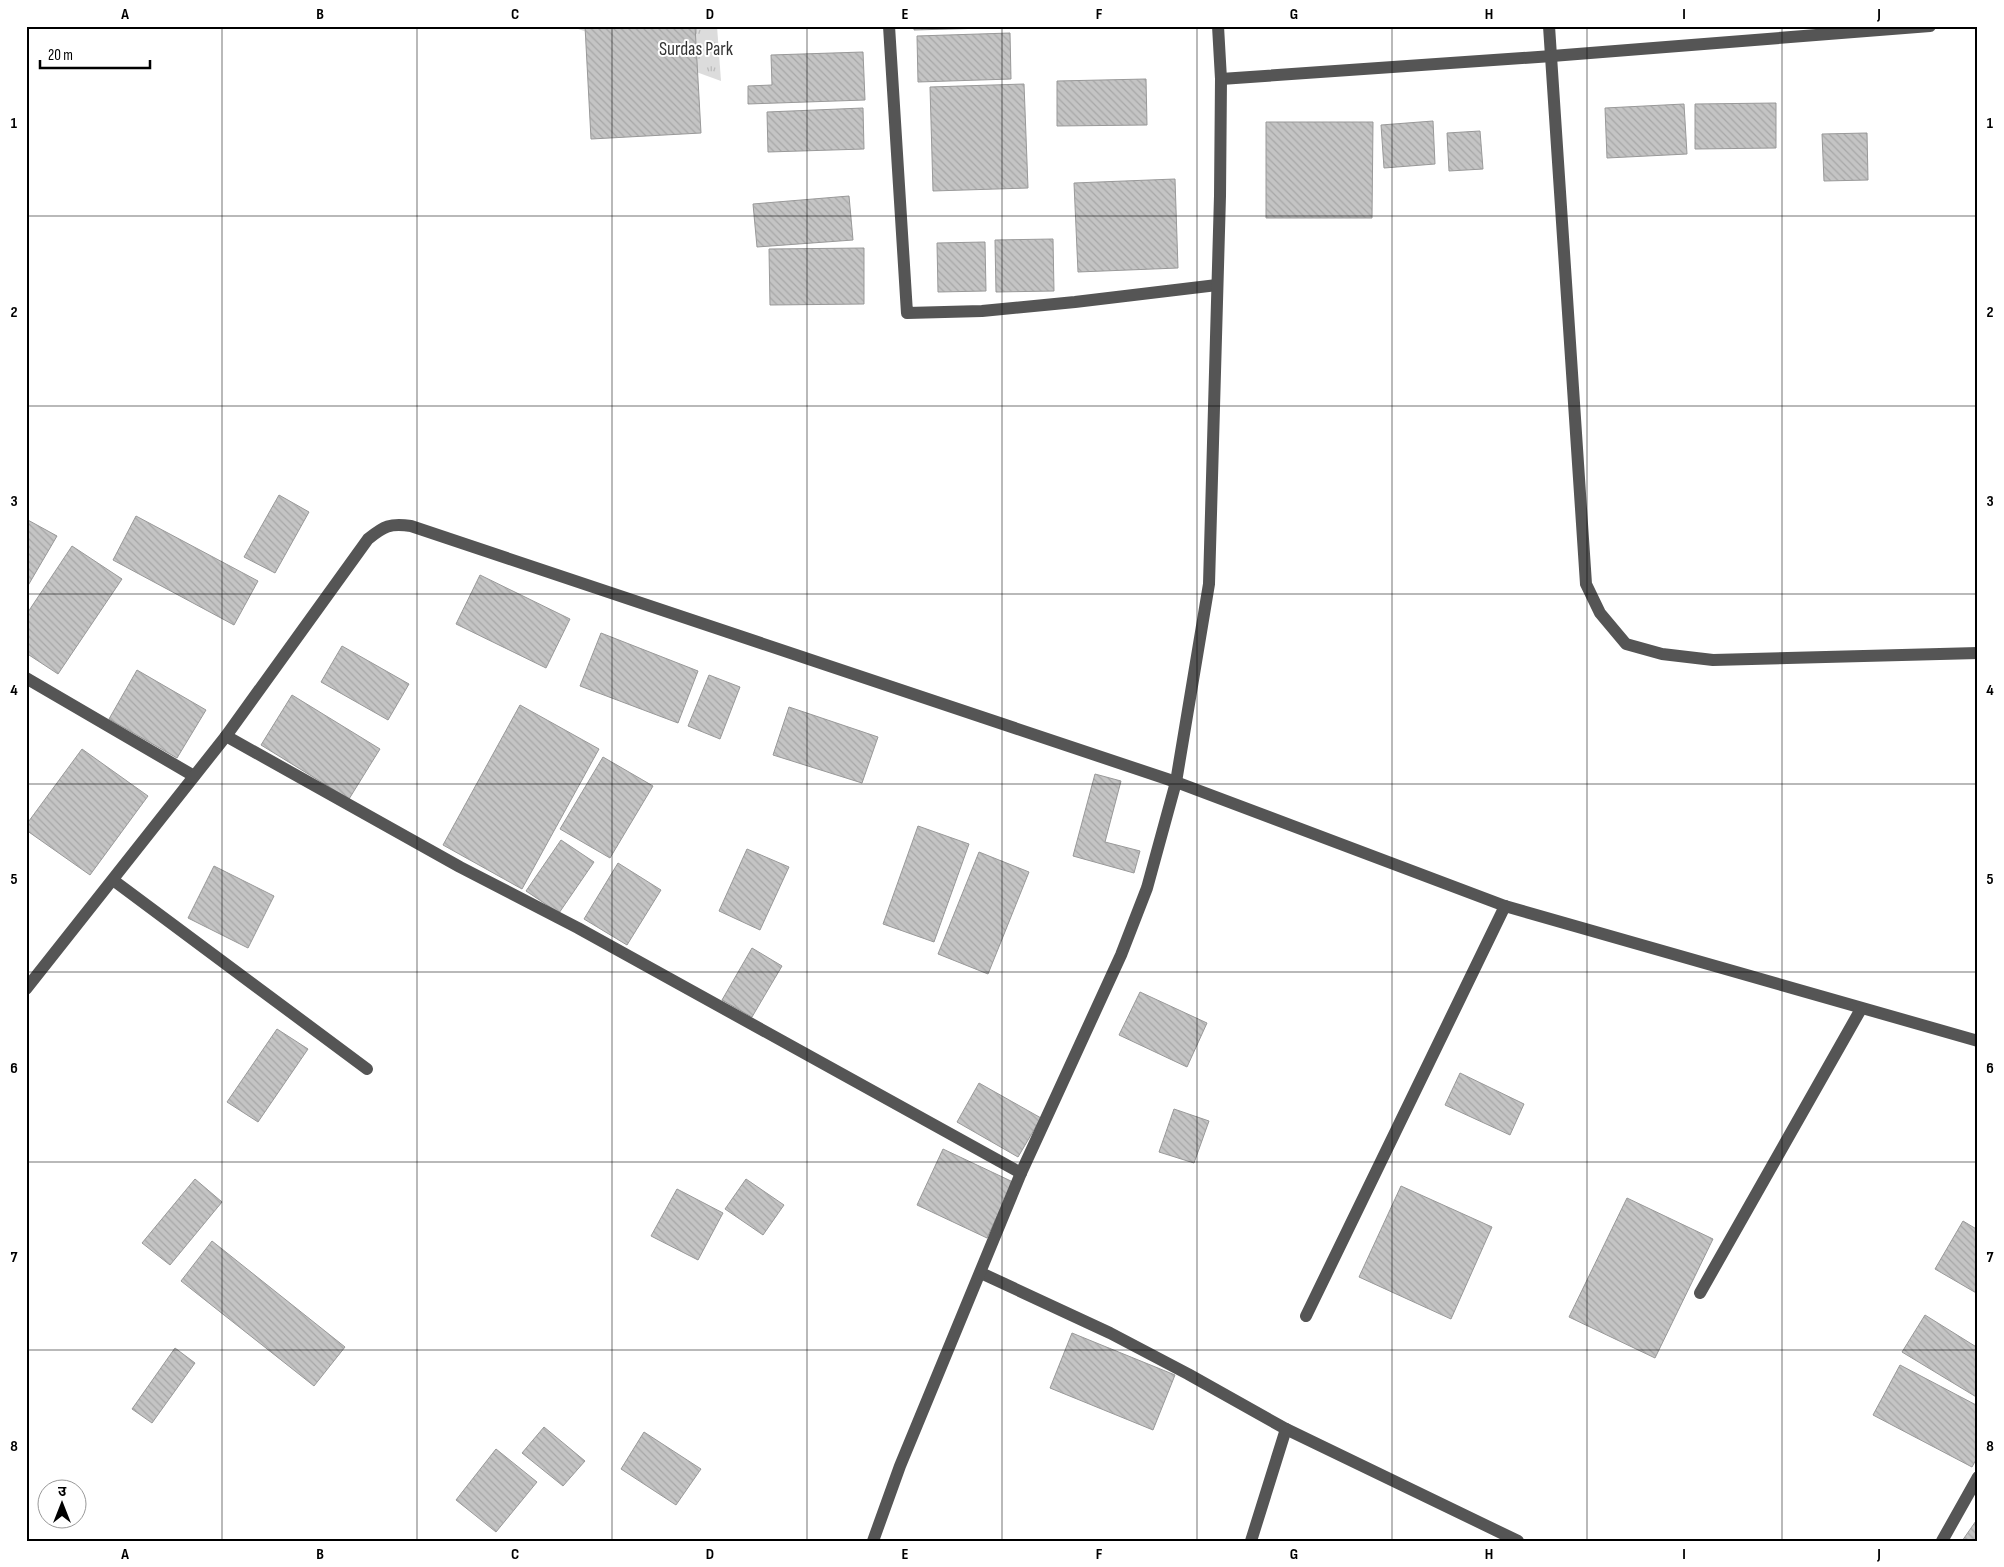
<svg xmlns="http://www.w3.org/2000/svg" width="2004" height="1567" font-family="'Sofia Sans Condensed','Noto Sans Devanagari',sans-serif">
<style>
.park{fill:url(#park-tufts)}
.building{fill:url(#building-back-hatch);stroke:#999}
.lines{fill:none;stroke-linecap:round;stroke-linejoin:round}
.minor{stroke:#555;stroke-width:12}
.grid{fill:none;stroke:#000;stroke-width:1;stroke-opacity:0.55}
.labels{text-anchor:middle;stroke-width:4;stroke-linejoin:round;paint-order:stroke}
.park-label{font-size:19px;fill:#333;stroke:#fff}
.neatline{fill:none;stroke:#000;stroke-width:2}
.grid-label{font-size:16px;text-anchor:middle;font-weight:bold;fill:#000}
</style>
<defs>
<pattern id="park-tufts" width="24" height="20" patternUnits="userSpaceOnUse" patternTransform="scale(1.25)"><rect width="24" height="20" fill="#dcdcdc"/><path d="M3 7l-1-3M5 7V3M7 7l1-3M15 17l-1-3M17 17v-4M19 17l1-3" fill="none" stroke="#bbb"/></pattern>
<pattern id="building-back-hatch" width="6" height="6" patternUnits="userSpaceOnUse" patternTransform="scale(1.25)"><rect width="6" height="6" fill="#c4c4c4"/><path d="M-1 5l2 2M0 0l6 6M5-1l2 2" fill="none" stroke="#a7a7a7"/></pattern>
</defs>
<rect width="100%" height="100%" fill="#fff"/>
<polygon class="park" points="570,26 717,26 721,81"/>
<g class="building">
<polygon points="585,26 695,26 701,133 591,139"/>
<polygon points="914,26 1022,26 1022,27 914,30"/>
<polygon points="1010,33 1011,79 918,82 917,36"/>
<polygon points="863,52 865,100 748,104 748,86 772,85 771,55"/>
<polygon points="1146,79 1147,125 1057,126 1057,81"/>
<polygon points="1024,84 1028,188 933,191 930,87"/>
<polygon points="1776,103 1776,148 1695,149 1695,104"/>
<polygon points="1684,104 1687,154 1607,158 1605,108"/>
<polygon points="863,108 864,149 768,152 767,112"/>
<polygon points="1433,121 1435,164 1384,168 1381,125"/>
<polygon points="1266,122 1373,122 1372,218 1266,218"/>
<polygon points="1480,131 1483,169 1449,171 1447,133"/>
<polygon points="1867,133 1868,180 1824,181 1822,134"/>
<polygon points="1175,179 1178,268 1078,272 1074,183"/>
<polygon points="849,196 853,240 757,247 753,204"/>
<polygon points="1053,239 1054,291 996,292 995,240"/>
<polygon points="985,242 986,291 938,292 937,243"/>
<polygon points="864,248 864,304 770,305 769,249"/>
<polygon points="279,495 309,512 275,573 244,557"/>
<polygon points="136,516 258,581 234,625 113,560"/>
<polygon points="26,519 57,536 26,589"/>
<polygon points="72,546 122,579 58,674 26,653 26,615"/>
<polygon points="480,575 570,619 546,668 456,624"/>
<polygon points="601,633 698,671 678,723 580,686"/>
<polygon points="342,646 409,684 388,720 321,682"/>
<polygon points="137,670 206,710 177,758 109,719"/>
<polygon points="709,675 740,687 720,739 688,726"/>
<polygon points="292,695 380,749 349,799 261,745"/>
<polygon points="520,705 599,749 522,889 443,845"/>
<polygon points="789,707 878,737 862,783 773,755"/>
<polygon points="82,749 148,796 90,875 26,830 26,825"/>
<polygon points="603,757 653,786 610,858 560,829"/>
<polygon points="1095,774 1121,781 1105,842 1140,851 1134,873 1073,856"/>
<polygon points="918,826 969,844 934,942 883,924"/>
<polygon points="561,840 594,862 559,913 526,891"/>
<polygon points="747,849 789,867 760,930 719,911"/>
<polygon points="979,852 1029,872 988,974 938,954"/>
<polygon points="618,863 661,890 627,945 584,919"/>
<polygon points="214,866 274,896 248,948 188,918"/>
<polygon points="752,948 782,966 752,1017 722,1000"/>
<polygon points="1140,992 1207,1023 1187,1067 1119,1035"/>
<polygon points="277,1029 308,1049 258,1122 227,1102"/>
<polygon points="1460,1073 1524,1104 1510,1135 1445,1105"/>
<polygon points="979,1083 1041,1118 1018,1157 957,1122"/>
<polygon points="1174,1109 1209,1121 1194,1163 1159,1152"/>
<polygon points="943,1149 1013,1182 987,1238 917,1205"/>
<polygon points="195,1179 222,1202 170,1265 142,1243"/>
<polygon points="746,1179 784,1205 763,1235 725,1209"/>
<polygon points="1401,1186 1492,1227 1451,1319 1359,1277"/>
<polygon points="677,1189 723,1213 698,1260 651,1236"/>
<polygon points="1627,1198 1713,1239 1655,1358 1569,1317"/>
<polygon points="1963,1221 1978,1230 1978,1294 1935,1269"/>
<polygon points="212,1241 345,1347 314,1386 181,1281"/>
<polygon points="1925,1315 1978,1348 1978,1398 1902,1352"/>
<polygon points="1072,1333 1175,1375 1153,1430 1050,1388"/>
<polygon points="175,1348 195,1363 152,1423 132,1409"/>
<polygon points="1900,1365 1978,1406 1978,1456 1972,1467 1873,1415"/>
<polygon points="544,1427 585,1461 563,1486 522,1453"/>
<polygon points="644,1432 701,1469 676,1505 621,1469"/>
<polygon points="496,1449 537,1482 496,1532 456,1500"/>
<polygon points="1978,1519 1978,1541 1962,1541 1978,1518"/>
</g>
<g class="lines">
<g class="minor">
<polyline points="889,26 907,313 982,311 1075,302 1217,285"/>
<polyline points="1549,26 1586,584 1600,613 1626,644 1662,654 1713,660 1978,653"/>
<polyline points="1221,79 1552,56 1930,26"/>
<polyline points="26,678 194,776"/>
<polyline points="226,736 460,867 578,928 1021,1173"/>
<polyline points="113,880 367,1069"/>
<path d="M 26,989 L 226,736 L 368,539 C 384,526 390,523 411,526 L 1176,782 L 1505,906 L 1978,1041"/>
<polyline points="981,1273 1110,1333 1188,1374 1286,1429 1518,1541"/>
<polyline points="1700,1293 1861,1009"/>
<polyline points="1306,1316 1505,906"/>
<polyline points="873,1541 900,1466 1021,1173 1121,955 1147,888 1176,782 1209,584 1220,196 1221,79 1218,26"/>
<polyline points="1251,1541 1286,1429"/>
<polyline points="1942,1541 1978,1477"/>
</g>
</g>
<path class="grid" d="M 222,26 L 222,1541M 417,26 L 417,1541M 612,26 L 612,1541M 807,26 L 807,1541M 1002,26 L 1002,1541M 1197,26 L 1197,1541M 1392,26 L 1392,1541M 1587,26 L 1587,1541M 1782,26 L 1782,1541M 26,216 L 1978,216M 26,406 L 1978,406M 26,594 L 1978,594M 26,784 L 1978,784M 26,972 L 1978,972M 26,1162 L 1978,1162M 26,1350 L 1978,1350"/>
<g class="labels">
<g class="park-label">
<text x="696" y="55">Surdas Park</text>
</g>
</g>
<rect width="2004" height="1567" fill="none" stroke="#ffffff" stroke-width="55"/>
<g transform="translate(62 1504)"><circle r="24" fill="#ffffff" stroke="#999999"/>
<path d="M0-4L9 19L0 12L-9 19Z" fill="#000000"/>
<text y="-8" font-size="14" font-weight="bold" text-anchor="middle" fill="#000000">उ</text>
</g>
<path d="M40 60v8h110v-8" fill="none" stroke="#000000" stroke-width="2.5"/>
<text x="48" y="60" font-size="15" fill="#000000" stroke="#ffffff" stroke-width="4" paint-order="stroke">20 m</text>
<rect x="28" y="28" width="1948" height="1512" class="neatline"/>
<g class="grid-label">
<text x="125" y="19">A</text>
<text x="320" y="19">B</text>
<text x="515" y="19">C</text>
<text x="710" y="19">D</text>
<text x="905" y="19">E</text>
<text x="1099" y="19">F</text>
<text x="1294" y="19">G</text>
<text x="1489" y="19">H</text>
<text x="1684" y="19">I</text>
<text x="1879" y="19">J</text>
<text x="14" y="128">1</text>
<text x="1990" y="128">1</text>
<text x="14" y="317">2</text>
<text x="1990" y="317">2</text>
<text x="14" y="506">3</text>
<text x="1990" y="506">3</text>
<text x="14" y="695">4</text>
<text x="1990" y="695">4</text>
<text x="14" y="884">5</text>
<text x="1990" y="884">5</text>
<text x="14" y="1073">6</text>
<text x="1990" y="1073">6</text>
<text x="14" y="1262">7</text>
<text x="1990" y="1262">7</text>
<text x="14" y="1451">8</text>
<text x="1990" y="1451">8</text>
<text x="125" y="1559">A</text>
<text x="320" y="1559">B</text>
<text x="515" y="1559">C</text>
<text x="710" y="1559">D</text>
<text x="905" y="1559">E</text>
<text x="1099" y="1559">F</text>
<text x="1294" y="1559">G</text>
<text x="1489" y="1559">H</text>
<text x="1684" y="1559">I</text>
<text x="1879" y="1559">J</text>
</g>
</svg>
